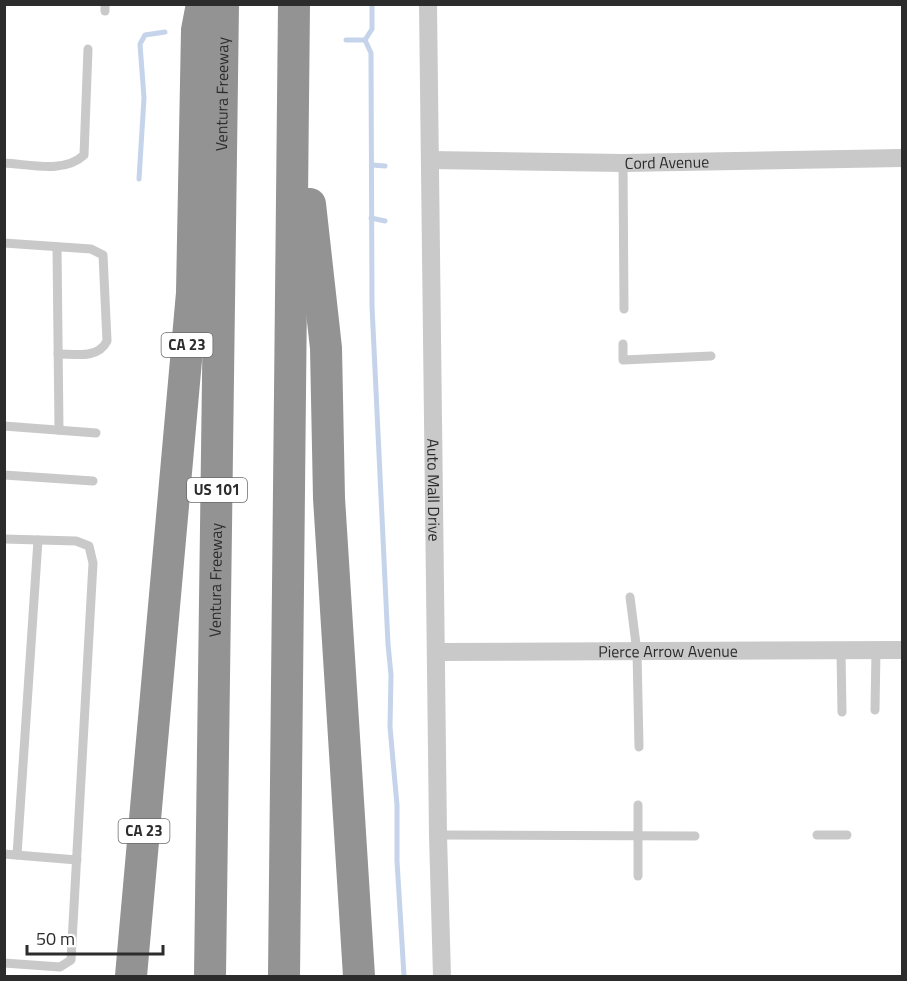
<svg xmlns="http://www.w3.org/2000/svg" width="907" height="981" font-family="'Titillium Web',sans-serif">
<style>
.lines{fill:none;stroke-linecap:round;stroke-linejoin:round}
.stream{stroke:#c5d4ea;stroke-width:5}
.lane{stroke:#c9c9c9;stroke-width:9}
.street{stroke:#c9c9c9;stroke-width:18}
.highway{stroke:#939393;stroke-width:32}
.labels{text-anchor:middle;stroke-width:6;stroke-linejoin:round;paint-order:stroke}
.shield{fill:#fff;stroke:#6b6b6b;stroke-width:1.5}
.shield-label{font-size:15px;font-weight:bold;fill:#2c2c2c}
.street-label{font-size:16px;fill:#2c2c2c;stroke:#fff}
</style>
<rect width="100%" height="100%" fill="#fff"/>
<g class="lines">
<g class="stream">
<polyline points="346,40 365,40 371,53 372,306 388,644 391,675 390,727 397,805 397,861 404,976"/>
<polyline points="365,40 372,29 372,4"/>
<polyline points="372,165 385,166"/>
<polyline points="139,179 144,98 140,44 145,35 165,32"/>
<polyline points="371,218 385,221"/>
</g>
<g class="lane">
<polyline points="105,11 105,4"/>
<path d="M 4,163 C 29,164 64,174 84,155 L 88,49"/>
<polyline points="623,163 624,309"/>
<path d="M 4,243 L 91,249 L 103,255 L 107,341 C 98,359 76,354 58,354"/>
<polyline points="57,247 59,430"/>
<polyline points="623,344 623,360 711,356"/>
<polyline points="4,426 96,433"/>
<polyline points="4,475 93,481"/>
<polyline points="4,539 76,541 89,546 93,563 71,960 60,967 4,963"/>
<polyline points="630,597 637,652 639,747"/>
<polyline points="841,651 842,712"/>
<polyline points="875,710 876,650"/>
<polyline points="438,835 695,836"/>
<polyline points="817,835 847,835"/>
<polyline points="4,854 77,860"/>
<polyline points="17,855 38,540"/>
<polyline points="638,876 638,805"/>
</g>
<g class="street">
<path id="s1" d="M 428,4 L 438,835 L 442,976"/>
<path id="s2" d="M 431,160 L 623,163 L 902,158"/>
<path id="s3" d="M 436,652 L 902,650"/>
</g>
<g class="highway">
<polyline points="310,204 326,348 329,498 359,976"/>
<polyline points="131,976 192,293 197,30 202,4"/>
<path id="s4" d="M 210,976 L 223,4"/>
<polyline points="284,976 294,4"/>
</g>
</g>
<g class="labels">
<g class="shield">
<rect x="161.5" y="333" width="51" height="24" rx="4.5"/>
<rect x="187" y="478" width="60" height="24" rx="4.5"/>
<rect x="118.5" y="819" width="51" height="24" rx="4.5"/>
</g>
<g class="shield-label">
<text x="187" y="350">CA 23</text>
<text x="217" y="495">US 101</text>
<text x="144" y="836">CA 23</text>
</g>
<g class="street-label">
<text dy="6" stroke="none"><textPath href="#s4" startOffset="882">Ventura Freeway</textPath></text>
<text dy="6" stroke="none"><textPath href="#s2" startOffset="236">Cord Avenue</textPath></text>
<text dy="6" stroke="none"><textPath href="#s1" startOffset="486">Auto Mall Drive</textPath></text>
<text dy="6" stroke="none"><textPath href="#s4" startOffset="396">Ventura Freeway</textPath></text>
<text dy="6" stroke="none"><textPath href="#s3" startOffset="232">Pierce Arrow Avenue</textPath></text>
</g>
</g>
<rect width="907" height="981" fill="none" stroke="#2c2c2c" stroke-width="12"/>
<path d="M27 945v9h136v-9" fill="none" stroke="#2c2c2c" stroke-width="3"/>
<text x="36" y="945" font-size="18" fill="#2c2c2c" stroke="#ffffff" stroke-width="4.5" paint-order="stroke">50 m</text>
</svg>
